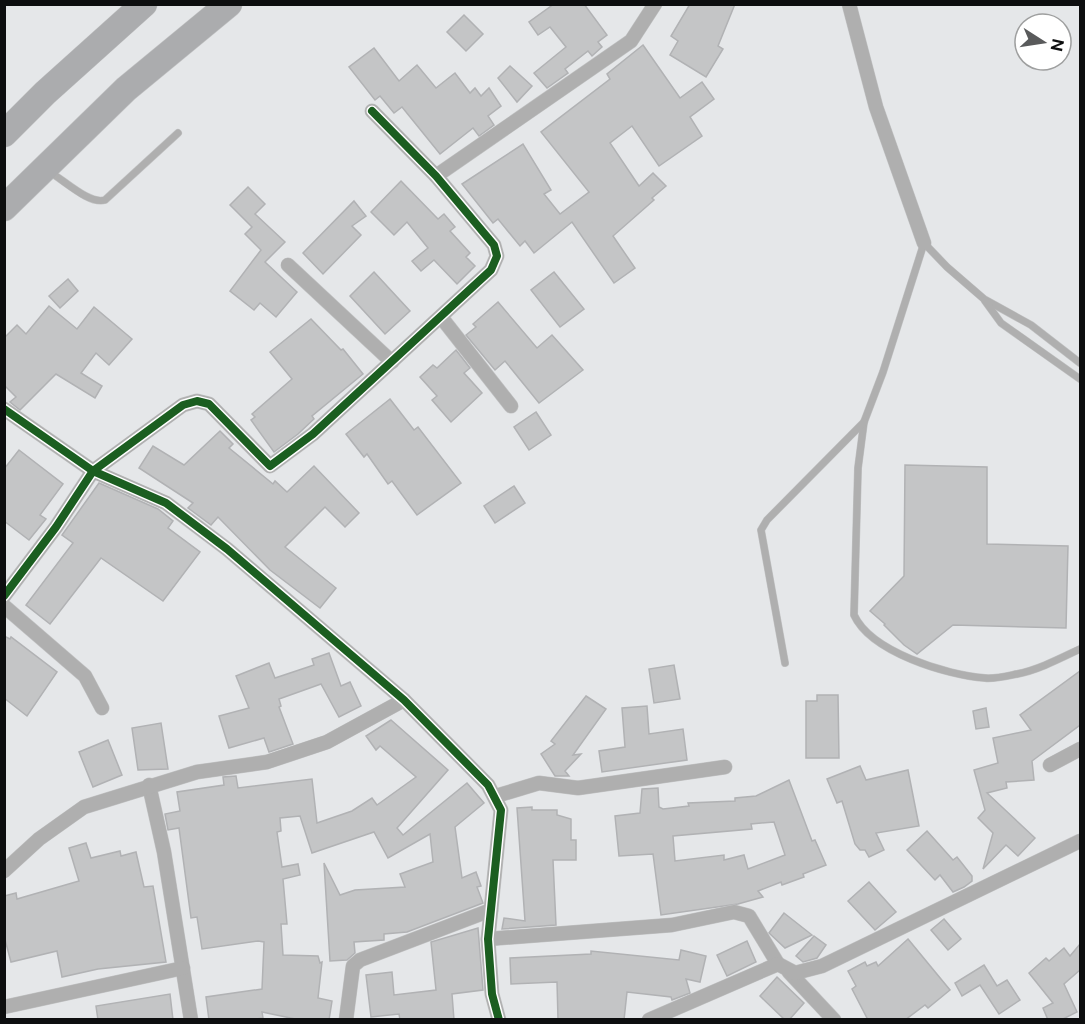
<svg xmlns="http://www.w3.org/2000/svg" width="1085" height="1024" font-family="'Public Sans',sans-serif">
<style>
.building{fill:#c4c5c6;stroke:#b1b2b4;stroke-width:1.5;fill-rule:evenodd}
.lines{fill:none;stroke-linecap:round;stroke-linejoin:round}
.service-casing{stroke:#c3c4c5;stroke-width:8}
.minor-casing{stroke:#c3c4c5;stroke-width:15}
.motorway-casing{stroke:#c3c4c5;stroke-width:27}
.service{stroke:#afafaf;stroke-width:7}
.minor{stroke:#afafaf;stroke-width:14}
.motorway{stroke:#abacae;stroke-width:26}
.cycleway-casing{stroke:#fff;stroke-width:11}
.cycleway{stroke:#1b5e20;stroke-width:8}
</style>
<rect width="100%" height="100%" fill="#e5e7e9"/>
<g class="building">
<polygon points="554,4 584,4 607,35 598,42 602,47 592,56 588,51 565,69 568,73 547,88 534,73 566,47 550,27 538,35 529,22"/>
<polygon points="690,4 735,4 718,46 723,49 706,77 670,55 678,41 671,36"/>
<polygon points="464,15 483,34 466,51 447,32"/>
<polygon points="643,45 680,98 702,82 714,99 690,117 702,136 659,166 632,126 610,143 639,186 653,173 666,186 652,198 654,200 613,236 635,268 614,283 572,222 534,253 525,241 520,246 498,219 493,223 462,184 523,144 551,190 544,194 560,214 589,192 541,132 610,79 607,74"/>
<polygon points="374,48 399,81 417,65 436,88 455,73 470,93 475,88 481,96 489,88 501,106 488,116 494,125 479,136 473,128 440,154 402,107 394,113 380,96 375,100 349,67"/>
<polygon points="510,66 532,86 517,102 498,78"/>
<polygon points="401,181 438,219 444,214 455,227 450,231 470,253 466,257 475,266 457,284 434,260 421,271 412,261 428,248 407,222 394,235 371,212"/>
<polygon points="248,187 265,204 255,214 285,242 265,262 297,292 276,317 260,303 254,310 230,291 261,250 245,234 252,227 230,205"/>
<polygon points="354,201 366,216 352,226 361,235 323,274 303,253"/>
<polygon points="374,272 410,311 385,334 350,296"/>
<polygon points="554,272 584,309 560,327 531,290"/>
<polygon points="68,279 78,291 60,308 49,296"/>
<polygon points="498,302 537,348 552,335 583,370 539,403 505,361 495,370 466,335 476,327 473,324"/>
<polygon points="49,306 77,329 94,307 132,339 109,365 96,353 81,373 102,386 95,398 56,374 20,410 10,402 16,397 4,385 4,338 17,325 26,334"/>
<polygon points="311,319 341,350 343,349 363,374 312,416 314,419 298,434 274,452 251,420 255,417 252,414 292,379 270,352"/>
<polygon points="456,350 470,368 464,373 482,393 451,422 432,400 437,396 420,377 433,365 437,368"/>
<polygon points="390,399 414,430 418,427 461,483 417,515 392,481 388,484 367,454 364,457 346,434"/>
<polygon points="536,412 551,435 529,450 514,427"/>
<polygon points="220,431 233,444 229,448 273,484 275,481 287,492 314,466 359,513 345,527 325,507 285,547 336,588 320,608 270,570 218,517 211,525 188,508 193,503 139,468 153,446 184,465"/>
<polygon points="19,450 63,484 40,515 46,519 29,540 4,521 4,469"/>
<polygon points="905,465 987,467 987,544 1068,546 1066,628 953,625 917,654 904,645 884,625 885,624 870,611 904,576"/>
<polygon points="99,483 158,509 173,521 168,528 200,552 163,601 101,558 50,624 26,605 73,543 62,535"/>
<polygon points="514,486 525,503 495,523 484,506"/>
<polygon points="4,636 10,639 11,637 57,672 27,716 4,698"/>
<polygon points="329,653 341,686 350,682 361,706 339,717 321,684 279,699 281,706 279,707 293,744 269,752 264,738 229,748 219,716 249,708 236,676 269,663 275,678 314,665 312,659"/>
<polygon points="674,665 680,699 654,703 649,669"/>
<polygon points="1080,671 1080,725 1032,761 1034,780 1006,782 1007,788 987,793 1035,838 1018,856 1006,845 983,869 993,833 978,818 985,810 974,770 998,763 993,738 1031,730 1020,715"/>
<polygon points="817,695 838,695 839,758 806,758 806,701 817,701"/>
<polygon points="586,696 606,709 573,755 581,754 565,771 569,776 555,776 541,754 555,744 551,741"/>
<polygon points="647,706 649,734 683,729 687,760 602,772 599,751 625,747 622,708"/>
<polygon points="986,708 989,727 976,729 973,711"/>
<polygon points="391,720 448,770 397,828 403,835 467,783 484,803 455,827 462,878 476,872 481,886 477,887 483,903 407,932 384,934 384,940 354,942 355,953 347,960 330,961 324,863 340,895 355,890 405,887 400,874 433,862 430,834 388,858 374,832 312,853 300,816 280,818 281,831 277,832 282,867 298,864 300,875 283,879 287,924 281,924 283,955 318,956 320,963 322,962 318,998 332,1001 329,1020 300,1020 262,1012 263,1018 249,1020 209,1020 206,997 262,989 264,942 258,941 202,949 197,917 191,918 179,828 168,830 165,814 180,811 177,792 224,785 223,777 236,776 238,788 312,779 317,823 352,811 372,798 377,805 416,777 380,746 376,750 366,736"/>
<polygon points="161,723 168,769 138,770 132,728"/>
<polygon points="108,740 122,775 93,787 79,752"/>
<polygon points="860,766 866,780 908,770 919,826 876,833 884,850 869,857 865,850 860,850 855,844 842,801 837,803 827,779"/>
<path d="M 789,780 L 812,841 L 815,840 L 826,865 L 803,874 L 804,877 L 782,885 L 781,882 L 758,891 L 763,897 L 738,904 L 661,915 L 653,854 L 619,856 L 615,816 L 640,813 L 642,789 L 658,788 L 659,807 L 663,809 L 689,806 L 688,803 L 735,801 L 735,798 L 756,796 ZM 774,822 L 785,855 L 748,869 L 744,855 L 724,860 L 724,855 L 675,861 L 673,836 L 752,829 L 751,824 Z"/>
<polygon points="532,807 532,810 557,810 557,815 571,819 571,840 576,840 576,860 553,860 556,925 502,929 504,918 525,921 517,808"/>
<polygon points="927,831 953,860 957,857 972,876 972,881 964,887 953,892 940,875 935,880 907,850"/>
<polygon points="86,843 91,858 120,851 121,856 136,852 144,887 153,886 166,962 98,969 62,977 57,951 11,962 4,936 4,896 16,893 17,899 79,881 69,848"/>
<polygon points="869,882 896,912 875,930 848,901"/>
<polygon points="784,913 812,935 785,948 769,933"/>
<polygon points="944,919 961,939 948,950 931,930"/>
<polygon points="478,928 483,990 452,994 454,1020 400,1020 399,1014 371,1017 366,975 392,972 394,995 436,990 431,942"/>
<polygon points="814,936 826,945 817,958 803,962 796,956"/>
<polygon points="908,939 950,990 928,1008 925,1005 905,1020 868,1020 852,989 856,986 848,971 865,962 867,966 876,962 878,966"/>
<polygon points="747,941 756,962 727,976 717,955"/>
<polygon points="1080,944 1080,970 1064,984 1077,1012 1061,1020 1048,1020 1043,1008 1053,1003 1029,973 1046,958 1049,961 1064,948 1070,956"/>
<polygon points="681,950 706,956 700,982 686,979 690,993 672,1000 671,997 627,992 624,1020 558,1019 557,982 511,984 510,958 591,954 591,951 679,960"/>
<polygon points="984,965 997,986 1007,980 1020,1000 999,1014 980,985 962,996 955,983"/>
<polygon points="777,977 804,1003 789,1020 785,1020 760,996"/>
<polygon points="170,994 173,1020 98,1020 96,1006"/>
</g>
<g class="lines">
<defs>
<g id="service">
<path d="M 48,171 C 63,179 89,205 105,200 L 178,133"/>
<path d="M 924,243 L 883,372 L 864,422 L 858,468 L 854,615 C 871,652 946,675 985,678 C 995,679 1007,676 1017,674 C 1038,670 1061,658 1080,649"/>
<polyline points="924,243 947,267 984,299 1031,325 1080,363"/>
<polyline points="985,301 1001,323 1080,379"/>
<polyline points="785,663 761,530 767,520 864,422"/>
</g>
<g id="minor">
<polyline points="849,4 876,107 924,243"/>
<polyline points="436,176 631,41 655,4"/>
<polyline points="288,265 392,362"/>
<polyline points="441,317 511,406"/>
<polyline points="4,409 93,471 166,503 227,549 404,700 488,785 501,810 488,939 492,994 499,1020"/>
<polyline points="4,596 56,527 93,471 183,405 197,401 209,404 270,466 313,434 491,270 497,256 494,245 436,176 372,111"/>
<polyline points="4,606 85,676 102,708"/>
<polyline points="1050,765 1080,749"/>
<polyline points="149,785 164,852 191,1020"/>
<polyline points="496,796 539,783 578,788 725,767"/>
<polyline points="4,871 39,839 84,807 197,772 267,762 327,742 404,700"/>
<polyline points="488,939 672,925 734,912 749,916 778,964"/>
<polyline points="789,972 834,1020"/>
<polyline points="4,1007 183,968"/>
<polyline points="346,1020 353,966 360,960 491,910"/>
<polyline points="649,1020 778,964 795,973 822,966 1080,841"/>
</g>
<g id="motorway">
<polyline points="4,134 45,93 144,4"/>
<polyline points="4,208 126,89 229,4"/>
</g>
</defs>
<use href="#service" class="service-casing"/>
<use href="#minor" class="minor-casing"/>
<use href="#motorway" class="motorway-casing"/>
<use href="#service" class="service"/>
<use href="#minor" class="minor"/>
<use href="#motorway" class="motorway"/>
<defs>
<g id="cycleway">
<polyline points="4,409 93,471 166,503 227,549 404,700 488,785 501,810 488,939 492,994 499,1020"/>
<polyline points="4,596 56,527 93,471 183,405 197,401 209,404 270,466 313,434 491,270 497,256 494,245 436,176 372,111"/>
</g>
</defs>
<use href="#cycleway" class="cycleway-casing"/>
<use href="#cycleway" class="cycleway"/>
</g>
<rect width="1085" height="1024" fill="none" stroke="#0d0e0f" stroke-width="12"/>
<g transform="translate(1043 42) rotate(102)"><circle r="28" fill="#ffffff" stroke="#9e9f9f" stroke-width="1.5"/>
<path d="M0-4.5L10 22L0 15L-10 22Z" fill="#595a5b"/>
<text y="-9" font-size="16" font-weight="bold" text-anchor="middle" fill="#0d0e0f">N</text>
</g>
</svg>
